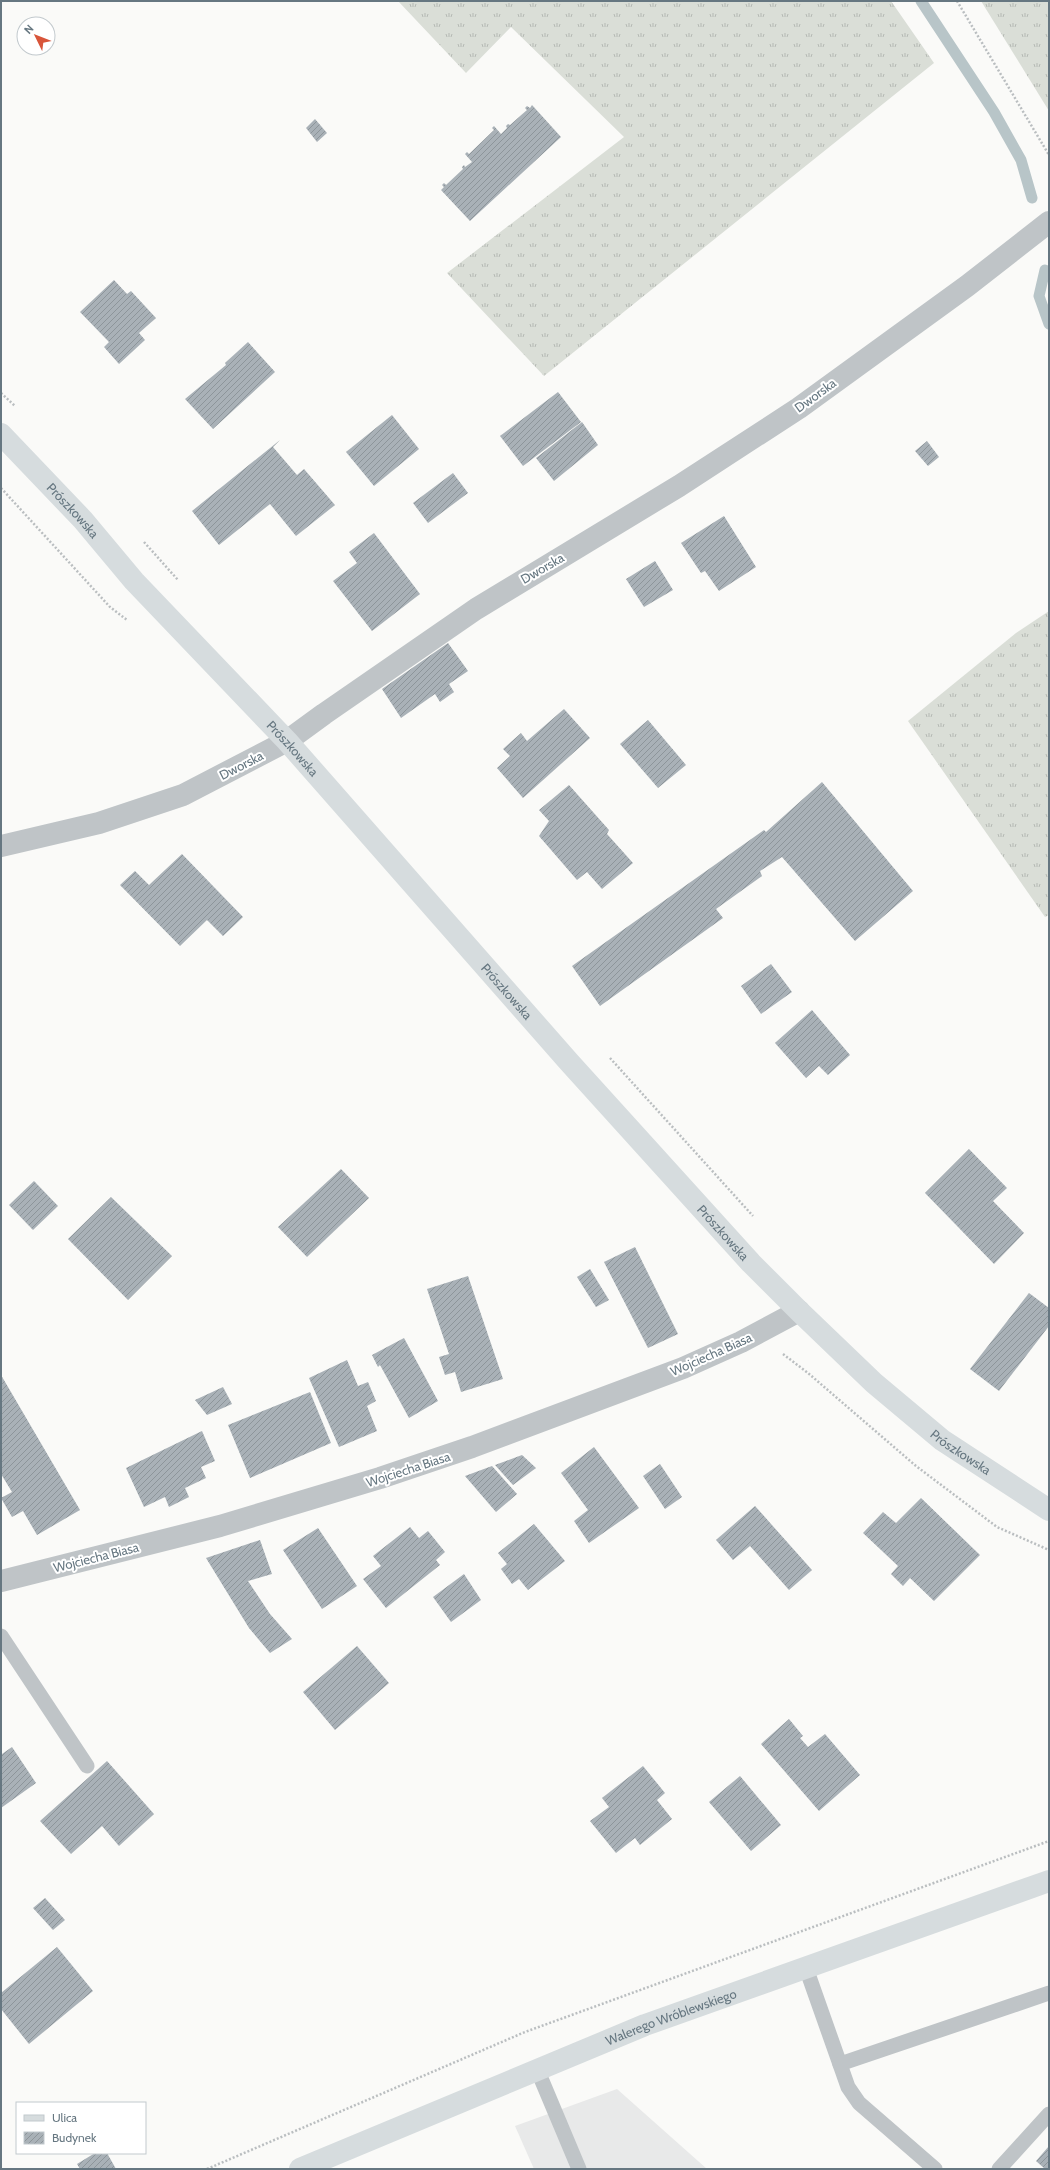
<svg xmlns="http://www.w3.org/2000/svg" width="1050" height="2170" font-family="Cabin,sans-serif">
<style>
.built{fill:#e8e9e9}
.grass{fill:url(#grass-tufts)}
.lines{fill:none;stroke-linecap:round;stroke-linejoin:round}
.stream{stroke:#b8c5c8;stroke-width:11}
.building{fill:url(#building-hatch)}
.path{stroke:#babec0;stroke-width:2.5;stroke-dasharray:2 2;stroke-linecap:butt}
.lane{stroke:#bfc4c7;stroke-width:15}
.street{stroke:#bfc4c7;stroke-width:22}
.secondary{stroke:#d6dcde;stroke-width:22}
.primary{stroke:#d6dcde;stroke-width:22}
.labels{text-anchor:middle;stroke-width:4;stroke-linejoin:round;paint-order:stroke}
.street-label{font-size:13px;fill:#667781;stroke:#fff}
</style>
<defs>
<pattern id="grass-tufts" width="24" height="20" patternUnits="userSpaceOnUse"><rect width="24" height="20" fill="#daded7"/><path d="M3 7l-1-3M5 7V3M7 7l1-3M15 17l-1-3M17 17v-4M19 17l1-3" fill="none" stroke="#b5b9b4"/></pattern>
<pattern id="building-hatch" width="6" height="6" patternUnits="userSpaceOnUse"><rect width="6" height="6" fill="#a9b1b7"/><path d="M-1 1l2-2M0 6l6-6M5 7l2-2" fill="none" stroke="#8d959a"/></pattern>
</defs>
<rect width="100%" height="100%" fill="#fafaf8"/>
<polygon class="built" points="617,2089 707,2169 534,2169 515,2126"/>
<g class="grass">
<polygon points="398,1 891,1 934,63 544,376 447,273 624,137 511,27 466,73"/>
<polygon points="981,1 1049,1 1049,111"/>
<polygon points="1049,611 1049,915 1045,917 908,721 1016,633"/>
</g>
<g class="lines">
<g class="stream">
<polyline points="921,1 994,112 1021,160 1032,198"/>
<polyline points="1045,270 1039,296 1049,324"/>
</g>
</g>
<g class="building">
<polygon points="532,105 561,137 470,221 441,190 444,187 442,185 444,183 446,185 463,169 462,167 464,165 465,167 472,162 465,154 467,152 469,154 494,130 492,128 494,126 501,134 507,128 506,126 508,124 510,125 527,110 525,108 527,106 530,108"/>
<polygon points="315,119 327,133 317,142 306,128"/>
<polygon points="114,280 127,294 131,291 156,318 139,333 145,340 119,364 104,347 109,342 80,312"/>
<polygon points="248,342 275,372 213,429 185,399 226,365 225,363"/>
<polygon points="558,392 581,422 523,466 500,436"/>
<polygon points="392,415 419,449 374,486 346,452"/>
<polygon points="582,422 598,445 554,481 536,458"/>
<polygon points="280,440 273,447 297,475 304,469 335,505 296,536 270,504 219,545 192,511"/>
<polygon points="927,441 939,457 928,466 915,451"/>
<polygon points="453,473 468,493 428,523 413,503"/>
<polygon points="724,516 756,567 719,591 705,571 701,573 681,543"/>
<polygon points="374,533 420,594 372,631 333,581 357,563 349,552"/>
<polygon points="655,561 673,590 644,607 626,579"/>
<polygon points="448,643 468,671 449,684 454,692 440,702 435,694 401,718 382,689"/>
<polygon points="564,709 590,738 523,798 497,768 510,756 503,749 521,733 527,741"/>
<polygon points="648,720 686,765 658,788 620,744"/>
<polygon points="822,782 913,891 855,941 782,857 760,871 762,876 716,909 723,918 600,1006 572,966 764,830 766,832"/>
<polygon points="569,785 609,830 607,834 633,863 602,889 587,872 577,880 539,836 549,821 539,810"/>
<polygon points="182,854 243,917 223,936 207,920 180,946 120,885 135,871 149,885"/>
<polygon points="771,964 792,992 761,1014 741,986"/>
<polygon points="812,1010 850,1055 828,1075 819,1066 806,1078 775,1043"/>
<polygon points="969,1149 1007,1188 993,1201 1024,1233 994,1264 925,1193"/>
<polygon points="341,1169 369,1198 307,1257 278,1227"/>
<polygon points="34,1181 58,1206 33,1230 9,1205"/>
<polygon points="111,1197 172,1256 128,1300 68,1239"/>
<polygon points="635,1247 678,1334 648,1348 604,1262"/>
<polygon points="590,1269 609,1300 596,1307 577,1277"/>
<polygon points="468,1276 503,1379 461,1392 455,1372 445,1375 439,1357 449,1354 427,1289"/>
<polygon points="1029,1293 1049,1308 1049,1326 999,1391 970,1369"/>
<polygon points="404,1338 438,1401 409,1418 380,1365 378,1367 372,1355"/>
<polygon points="347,1360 358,1386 368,1382 376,1401 367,1406 377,1431 339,1447 309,1378"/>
<polygon points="1,1375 80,1510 37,1535 23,1511 12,1517 1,1498 12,1492 1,1474"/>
<polygon points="223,1387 232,1404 207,1415 195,1400"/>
<polygon points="310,1392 331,1443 250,1478 228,1425"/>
<polygon points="202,1431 215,1461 201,1467 206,1478 185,1488 189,1497 169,1507 165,1497 144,1507 126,1468"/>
<polygon points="594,1447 639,1508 589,1543 574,1521 588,1510 561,1473"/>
<polygon points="522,1455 536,1468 513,1485 495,1465"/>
<polygon points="660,1464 682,1497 665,1509 643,1476"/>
<polygon points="492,1466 517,1494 496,1512 465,1476"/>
<polygon points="921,1498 980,1555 934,1601 910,1578 903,1586 891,1574 898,1566 863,1533 883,1512 896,1523"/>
<polygon points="755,1506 812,1570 789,1590 750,1546 733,1560 716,1540"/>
<polygon points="534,1524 565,1561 528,1590 519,1579 512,1584 501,1569 507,1564 498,1553"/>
<polygon points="410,1527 419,1538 428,1531 445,1552 436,1560 440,1565 386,1608 363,1579 381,1566 373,1556"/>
<polygon points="318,1528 357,1586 322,1609 283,1550"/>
<polygon points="260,1540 272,1574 248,1581 270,1614 292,1639 270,1653 249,1628 206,1558"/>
<polygon points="464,1574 481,1600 451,1622 433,1597"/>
<polygon points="357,1646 389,1683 335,1730 303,1692"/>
<polygon points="789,1719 803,1736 800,1738 808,1747 825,1734 860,1775 819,1811 761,1744"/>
<polygon points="12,1747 36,1783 1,1808 1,1752 2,1754"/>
<polygon points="107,1761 154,1814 119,1846 102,1826 71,1854 40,1821"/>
<polygon points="643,1766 665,1793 657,1800 672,1819 640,1845 635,1838 616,1853 590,1821 609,1807 602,1798"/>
<polygon points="740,1776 781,1825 751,1851 709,1802"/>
<polygon points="45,1898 65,1920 53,1930 33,1908"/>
<polygon points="57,1947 93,1991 29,2044 1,2009 1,1993"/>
<polygon points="1049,2146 1049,2169 1045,2169 1036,2161"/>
<polygon points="95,2153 107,2153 116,2169 80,2169 77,2164"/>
</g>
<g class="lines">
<g class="path">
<polyline points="957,1 1049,155"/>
<polyline points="1,393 15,406"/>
<polyline points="1,488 110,607 127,620"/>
<polyline points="144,542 178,580"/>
<polyline points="610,1058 753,1216"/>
<polyline points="783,1354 808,1373 916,1466 997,1527 1049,1550"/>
<polyline points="207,2169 525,2032 1049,1841"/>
</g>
<g class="lane">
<polyline points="1,1636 87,1766"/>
<polyline points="806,1968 848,2087 859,2103 935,2169"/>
<polyline points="840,2064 1049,1993"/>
<polyline points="537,2069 579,2169"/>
<polyline points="999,2169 1049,2114"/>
</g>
<g class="street">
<polyline points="1,846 99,823 183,795 287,741 324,714 476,609 679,486 799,408 967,286 1049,222"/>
<polyline points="1,1581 220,1526 380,1478 472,1447 683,1368 741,1342 799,1311"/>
</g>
<path class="secondary" id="s1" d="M 1,434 L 83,520 L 134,581 L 287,741 L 569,1062 L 751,1263 L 799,1311 L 874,1383 L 942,1440 L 1049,1510"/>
<path class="primary" id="s2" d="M 300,2169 L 645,2025 L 1049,1881"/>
</g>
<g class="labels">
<g class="street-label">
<text transform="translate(815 395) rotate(-36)" y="5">Dworska</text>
<text dy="5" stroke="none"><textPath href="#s1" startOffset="105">Prószkowska</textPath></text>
<text transform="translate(542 568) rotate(-30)" y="5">Dworska</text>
<text dy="5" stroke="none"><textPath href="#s1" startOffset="429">Prószkowska</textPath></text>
<text transform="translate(241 765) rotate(-27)" y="5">Dworska</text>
<text dy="5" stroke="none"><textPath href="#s1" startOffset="753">Prószkowska</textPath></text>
<text dy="5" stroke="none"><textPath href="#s1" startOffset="1077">Prószkowska</textPath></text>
<text transform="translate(711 1354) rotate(-24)" y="5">Wojciecha Biasa</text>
<text dy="5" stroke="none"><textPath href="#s1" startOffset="1401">Prószkowska</textPath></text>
<text transform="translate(408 1469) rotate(-18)" y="5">Wojciecha Biasa</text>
<text transform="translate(96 1557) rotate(-14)" y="5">Wojciecha Biasa</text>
<text dy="5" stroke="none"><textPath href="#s2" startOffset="401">Walerego Wróblewskiego</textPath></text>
</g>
</g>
<rect width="1050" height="2170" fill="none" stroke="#667781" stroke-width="4"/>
<rect x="16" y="2102" width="130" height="52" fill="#ffffff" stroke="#c2c9cd"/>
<rect x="24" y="2115" width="20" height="6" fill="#d6dcde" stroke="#c2c9cd"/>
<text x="52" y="2122" font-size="12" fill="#667781">Ulica</text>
<rect x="24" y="2132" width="20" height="12" fill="url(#building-hatch)" stroke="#c2c9cd"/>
<text x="52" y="2142" font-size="12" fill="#667781">Budynek</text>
<g transform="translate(36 36) rotate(313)"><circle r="19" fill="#ffffff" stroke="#c2c9cd"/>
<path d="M0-3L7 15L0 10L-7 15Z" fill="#d8553a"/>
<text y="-6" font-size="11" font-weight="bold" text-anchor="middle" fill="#667781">N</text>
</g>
</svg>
